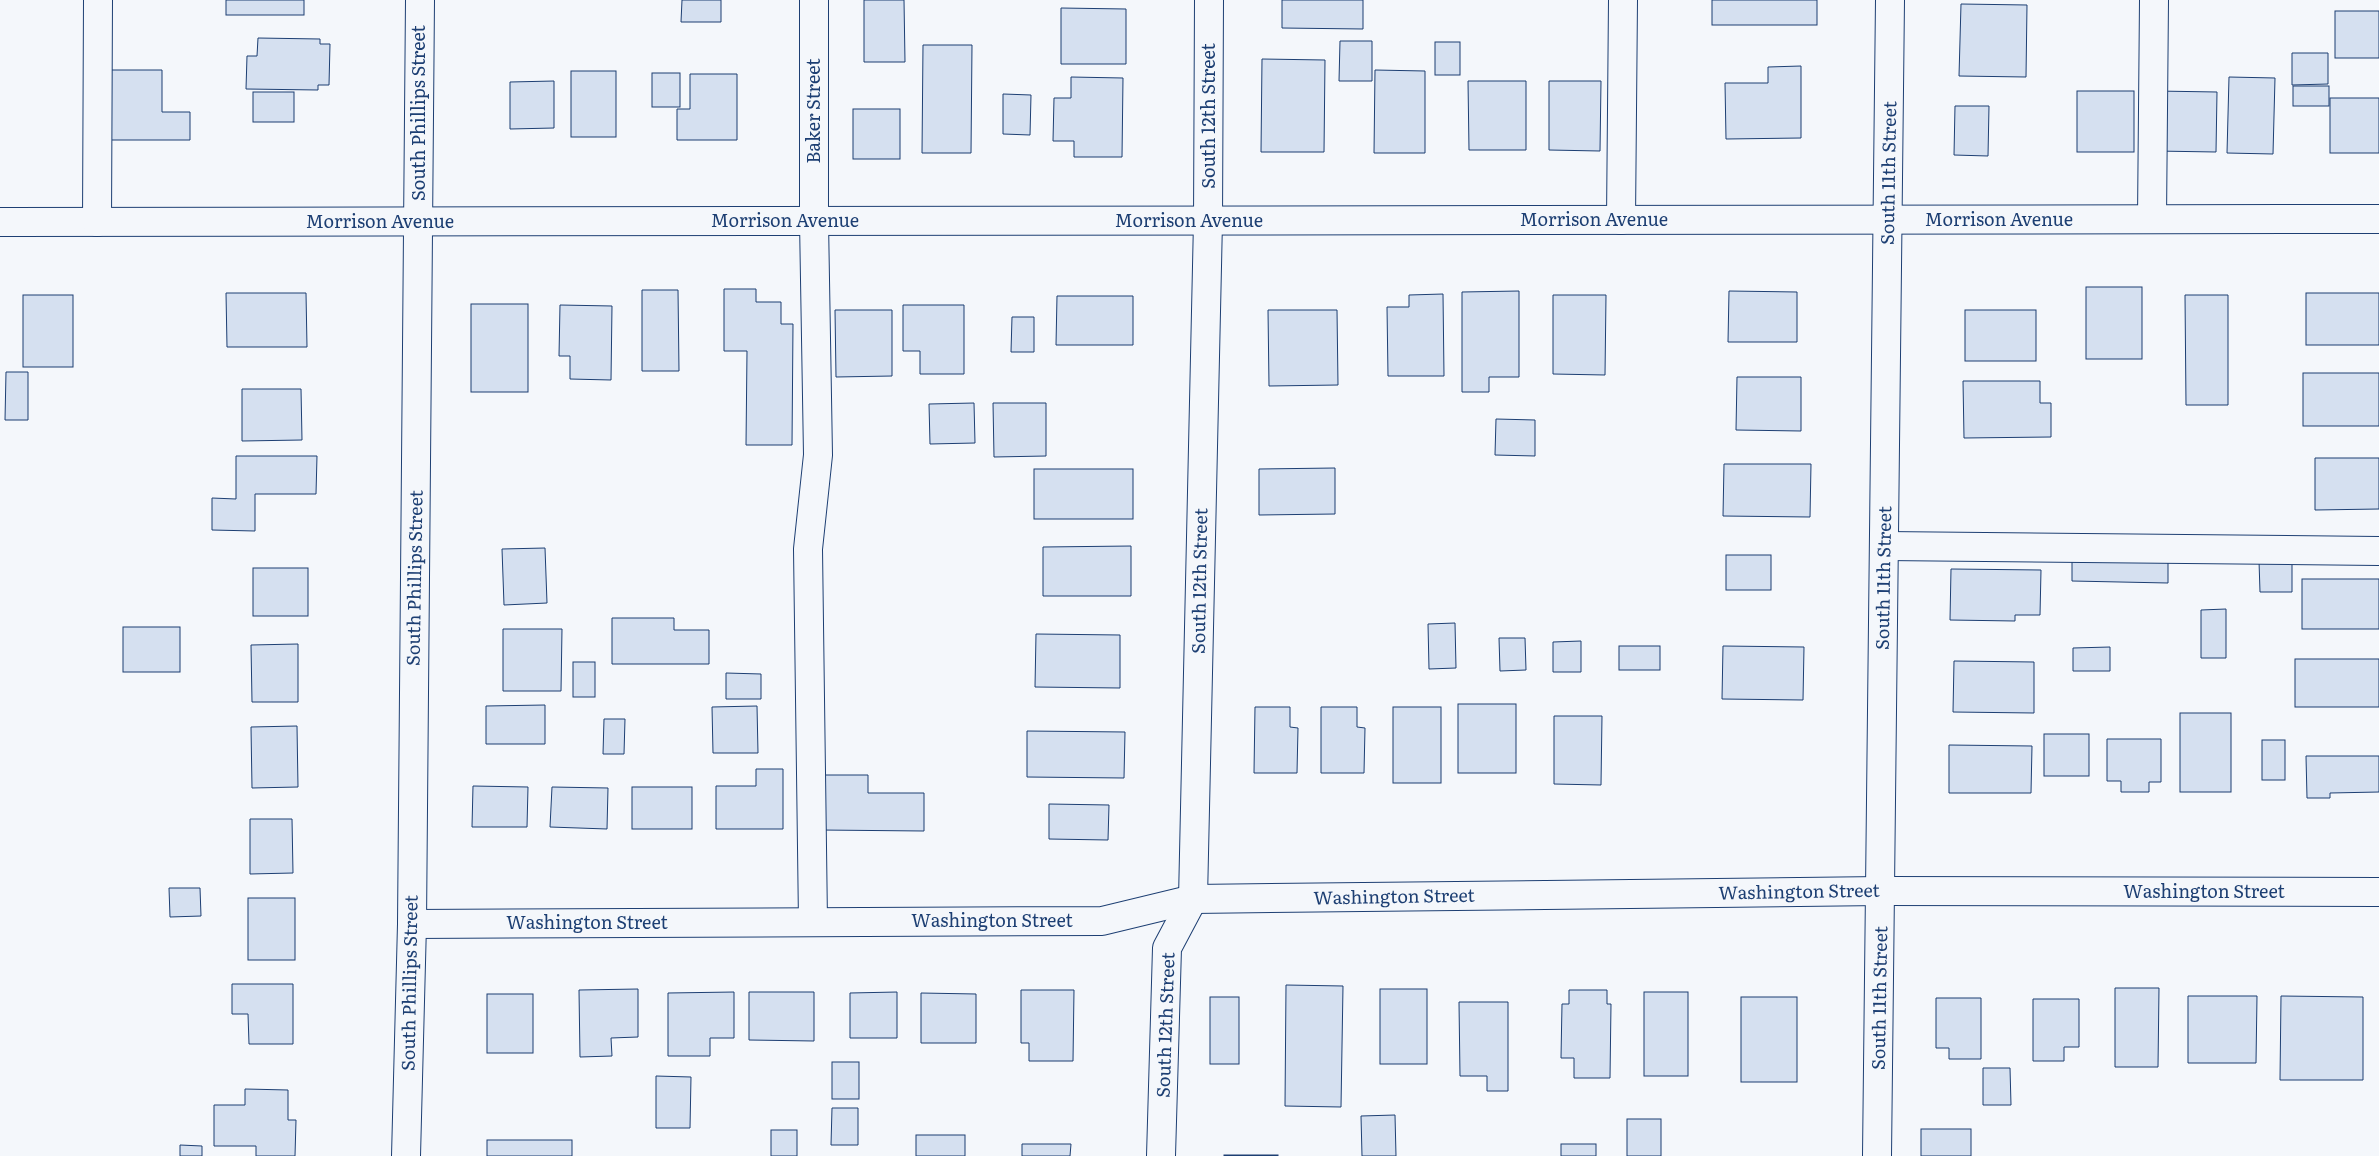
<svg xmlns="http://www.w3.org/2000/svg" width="2379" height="1156" font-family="Literata,serif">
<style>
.building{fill:#d5e0f0;stroke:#1d3f73}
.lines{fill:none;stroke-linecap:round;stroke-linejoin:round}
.minor-casing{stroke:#1d3f73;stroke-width:30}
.minor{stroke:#f4f7fb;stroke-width:28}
.labels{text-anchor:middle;stroke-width:4;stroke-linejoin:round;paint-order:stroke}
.street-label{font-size:18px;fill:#1d3f73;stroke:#f4f7fb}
</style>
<rect width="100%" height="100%" fill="#f4f7fb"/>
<g class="building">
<rect x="226" y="0" width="78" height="15"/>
<polygon points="682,0 721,0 721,22 681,22"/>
<polygon points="864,0 904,0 905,62 864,62"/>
<polygon points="1282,0 1363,0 1363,29 1282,28"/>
<rect x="1712" y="0" width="105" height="25"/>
<polygon points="1961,4 2027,5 2026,77 1959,76"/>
<polygon points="1061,8 1126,9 1126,64 1061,64"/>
<rect x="2335" y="11" width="44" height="47"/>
<polygon points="258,38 320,39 320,44 330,44 329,85 318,85 318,90 246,89 247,56 257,56"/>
<polygon points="1340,41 1372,41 1372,81 1339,81"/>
<rect x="1435" y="42" width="25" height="33"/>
<polygon points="923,45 972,45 971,153 922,153"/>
<polygon points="2292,53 2328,53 2328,84 2292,85"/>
<polygon points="1262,59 1325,60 1324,152 1261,152"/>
<polygon points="1801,66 1801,138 1726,139 1725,83 1768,83 1768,67"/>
<polygon points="110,70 162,70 162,112 190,112 190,140 110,140"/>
<polygon points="1375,70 1425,71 1425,153 1374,153"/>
<rect x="571" y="71" width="45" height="66"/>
<rect x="652" y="73" width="28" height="34"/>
<polygon points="690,74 737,74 737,140 677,140 677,109 690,109"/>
<polygon points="1071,77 1123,78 1122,157 1074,157 1074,141 1053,141 1054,98 1071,98"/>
<polygon points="2229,77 2275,78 2273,154 2227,153"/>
<polygon points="554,81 554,128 510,129 510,82"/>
<polygon points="1468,81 1526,81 1526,150 1469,150"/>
<polygon points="1549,81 1601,81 1600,151 1549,150"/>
<rect x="2293" y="86" width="36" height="20"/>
<rect x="2077" y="91" width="57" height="61"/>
<polygon points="2156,91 2217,92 2216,152 2155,151"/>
<rect x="253" y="92" width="41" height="30"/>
<polygon points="1003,94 1031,95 1030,135 1003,134"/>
<rect x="2330" y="98" width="49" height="55"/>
<polygon points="1955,106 1989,106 1988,156 1954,155"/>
<rect x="853" y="109" width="47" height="50"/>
<rect x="2086" y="287" width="56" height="72"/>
<polygon points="724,289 756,289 756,302 781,302 781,324 793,324 792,445 746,445 747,351 724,351"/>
<polygon points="642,290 678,290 679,371 642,371"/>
<polygon points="1519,291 1519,377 1489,377 1489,392 1462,392 1462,292"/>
<polygon points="1729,291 1797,292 1797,342 1728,342"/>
<polygon points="226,293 306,293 307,347 227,347"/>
<rect x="2306" y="293" width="73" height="52"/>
<polygon points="1443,294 1444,376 1388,376 1387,307 1409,307 1409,295"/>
<rect x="23" y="295" width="50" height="72"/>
<polygon points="1553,295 1606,295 1605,375 1553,374"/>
<polygon points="2185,295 2228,295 2228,405 2186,405"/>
<polygon points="1057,296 1133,296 1133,345 1056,345"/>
<rect x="471" y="304" width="57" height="88"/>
<polygon points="560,305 612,306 611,380 570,379 570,356 559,356"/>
<polygon points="903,305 964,305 964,374 920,374 920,351 903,351"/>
<polygon points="835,310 892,310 892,376 836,377"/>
<polygon points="1268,310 1337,310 1338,385 1269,386"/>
<rect x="1965" y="310" width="71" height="51"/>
<polygon points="1012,317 1034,317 1034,352 1011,352"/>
<polygon points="6,372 28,372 28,420 5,420"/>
<rect x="2303" y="373" width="76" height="53"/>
<polygon points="1737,377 1801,377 1801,431 1736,430"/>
<polygon points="1963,381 2040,381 2040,403 2051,403 2051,437 1964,438"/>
<polygon points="242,389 301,389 302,440 242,441"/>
<polygon points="974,403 975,443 930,444 929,404"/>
<polygon points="993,403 1046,403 1046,456 994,457"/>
<polygon points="1496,419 1535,420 1535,456 1495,455"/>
<polygon points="236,456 317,456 316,494 255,494 255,531 212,530 212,498 236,499"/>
<polygon points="2315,458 2379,458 2379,509 2315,510"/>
<polygon points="1724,464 1811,464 1810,517 1723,516"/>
<polygon points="1335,468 1335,514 1259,515 1259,469"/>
<rect x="1034" y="469" width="99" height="50"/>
<polygon points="1131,546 1131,596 1043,596 1043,547"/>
<polygon points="545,548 547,603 504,605 502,549"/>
<rect x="1726" y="555" width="45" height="35"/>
<polygon points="2072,557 2168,558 2168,583 2072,581"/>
<polygon points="2259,561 2292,561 2292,592 2260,592"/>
<rect x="253" y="568" width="55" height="48"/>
<polygon points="1951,569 2041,570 2040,615 2015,615 2015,621 1950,620"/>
<rect x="2302" y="579" width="77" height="50"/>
<polygon points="2226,609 2226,658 2201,658 2201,610"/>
<polygon points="612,618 674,618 674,630 709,630 709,664 612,664"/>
<polygon points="1455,623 1456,668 1429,669 1428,624"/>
<rect x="123" y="627" width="57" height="45"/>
<polygon points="503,629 562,629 561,691 503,691"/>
<polygon points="1036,634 1120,635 1120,688 1035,687"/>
<polygon points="1499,638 1525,638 1526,670 1500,671"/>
<polygon points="1581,641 1581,672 1553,672 1553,642"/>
<polygon points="298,644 298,702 252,702 251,645"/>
<rect x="1619" y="646" width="41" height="24"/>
<polygon points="1723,646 1804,647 1803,700 1722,699"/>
<polygon points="2110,647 2110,671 2073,671 2073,648"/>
<rect x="2295" y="659" width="84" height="48"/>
<polygon points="1954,661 2034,662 2034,713 1953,712"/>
<rect x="573" y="662" width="22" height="35"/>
<polygon points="726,673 761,674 761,699 726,699"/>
<rect x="1458" y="704" width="58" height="69"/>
<polygon points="545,705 545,744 486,744 486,706"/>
<polygon points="757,706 758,753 713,753 712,707"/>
<polygon points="1255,707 1290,707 1290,727 1298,728 1297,773 1254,773"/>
<polygon points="1321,707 1357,707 1357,727 1365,728 1364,773 1321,773"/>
<rect x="1393" y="707" width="48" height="76"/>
<rect x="2180" y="713" width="51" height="79"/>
<polygon points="1554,716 1602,716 1601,785 1554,784"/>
<polygon points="604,719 625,719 624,754 603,754"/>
<polygon points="297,726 298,787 252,788 251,727"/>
<polygon points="1027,731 1125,732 1124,778 1027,777"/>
<rect x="2044" y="734" width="45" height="42"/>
<polygon points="2107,739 2161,739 2161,782 2149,782 2149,792 2121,792 2121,781 2107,781"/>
<rect x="2262" y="740" width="23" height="40"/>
<polygon points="1949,745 2032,746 2031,793 1949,793"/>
<polygon points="2306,756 2379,756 2379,792 2330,793 2330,798 2307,798"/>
<polygon points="756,769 783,769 783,829 716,829 716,786 756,786"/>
<polygon points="820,775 868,775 868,793 924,793 924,831 820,830"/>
<polygon points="473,786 528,787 527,827 472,827"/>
<polygon points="552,787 608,788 607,829 550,827"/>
<rect x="632" y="787" width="60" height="42"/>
<polygon points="1049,804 1109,805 1108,840 1049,839"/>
<polygon points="250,819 292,819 293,873 250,874"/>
<polygon points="169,888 200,888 201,916 170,917"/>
<rect x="248" y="898" width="47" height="62"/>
<polygon points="232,984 293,984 293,1044 249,1044 248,1014 232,1014"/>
<polygon points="1286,985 1343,986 1341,1107 1285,1106"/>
<polygon points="2115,988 2159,988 2158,1067 2115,1067"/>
<polygon points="638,989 638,1037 611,1038 612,1056 580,1057 579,990"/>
<rect x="1380" y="989" width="47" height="75"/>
<polygon points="1021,990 1074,990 1073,1061 1029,1061 1029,1043 1021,1043"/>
<polygon points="1569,990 1607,990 1607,1004 1611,1004 1610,1078 1574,1078 1574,1058 1561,1058 1562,1004 1569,1004"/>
<polygon points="734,992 734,1038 710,1038 710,1056 668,1056 668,993"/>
<polygon points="749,992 814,992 814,1041 749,1040"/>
<polygon points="897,992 897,1038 850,1038 850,993"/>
<rect x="1644" y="992" width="44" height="84"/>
<polygon points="921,993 976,994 976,1043 921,1043"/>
<rect x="487" y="994" width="46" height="59"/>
<polygon points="2188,996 2257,996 2256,1063 2188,1063"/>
<polygon points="2281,996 2363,997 2363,1080 2280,1080"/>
<rect x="1210" y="997" width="29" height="67"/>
<rect x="1741" y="997" width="56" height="85"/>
<polygon points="1936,998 1981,998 1981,1059 1949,1059 1949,1048 1936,1048"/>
<polygon points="2033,999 2079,999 2079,1047 2064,1047 2064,1061 2033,1061"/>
<polygon points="1459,1002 1508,1002 1508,1091 1487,1091 1487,1076 1460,1076"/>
<rect x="832" y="1062" width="27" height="37"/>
<polygon points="1983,1068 2010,1068 2011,1105 1983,1105"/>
<polygon points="656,1076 691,1077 690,1128 656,1128"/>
<polygon points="245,1089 288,1090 288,1120 296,1120 295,1156 256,1156 256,1146 214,1146 214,1105 245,1105"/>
<polygon points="832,1108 858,1108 858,1145 831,1145"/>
<polygon points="1395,1115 1396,1156 1362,1156 1361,1116"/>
<rect x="1627" y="1119" width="34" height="37"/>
<rect x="1921" y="1129" width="50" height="27"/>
<rect x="771" y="1130" width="26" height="26"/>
<rect x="916" y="1135" width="49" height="21"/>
<rect x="487" y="1140" width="85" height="16"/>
<polygon points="1022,1144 1071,1144 1070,1156 1022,1156"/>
<rect x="1561" y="1144" width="35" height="12"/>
<polygon points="180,1145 202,1146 202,1156 180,1156"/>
<rect x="1224" y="1155" width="54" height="1"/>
</g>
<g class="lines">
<defs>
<g id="minor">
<polyline points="2152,219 2154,0"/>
<polyline points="1621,220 1623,0"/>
<polyline points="0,222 2379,219"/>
<polyline points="97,222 98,0"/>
<polyline points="1885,546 2379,551"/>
<polyline points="813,922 808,549 818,455 814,221 814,0"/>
<polyline points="412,924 1102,921 1193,899 1881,891 2379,892"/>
<polyline points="406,1156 412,924 420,0"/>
<polyline points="1161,1156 1167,948 1193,899 1208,221 1209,0"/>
<polyline points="1877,1156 1890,0"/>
</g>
</defs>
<use href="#minor" class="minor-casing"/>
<use href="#minor" class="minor"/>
</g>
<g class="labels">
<g class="street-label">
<text transform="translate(814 111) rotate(-90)" y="6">Baker Street</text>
<text transform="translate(419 113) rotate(-90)" y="6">South Phillips Street</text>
<text transform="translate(1209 116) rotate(-90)" y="6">South 12th Street</text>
<text transform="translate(1889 173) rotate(-89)" y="6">South 11th Street</text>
<text x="1594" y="226">Morrison Avenue</text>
<text x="1999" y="226">Morrison Avenue</text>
<text x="785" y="227">Morrison Avenue</text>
<text x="1189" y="227">Morrison Avenue</text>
<text x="380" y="228">Morrison Avenue</text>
<text transform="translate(415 578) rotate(-89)" y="6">South Phillips Street</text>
<text transform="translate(1884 578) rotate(-89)" y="6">South 11th Street</text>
<text transform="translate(1200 581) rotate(-89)" y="6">South 12th Street</text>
<text transform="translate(1799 892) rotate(-1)" y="6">Washington Street</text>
<text x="2204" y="898">Washington Street</text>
<text transform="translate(1394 897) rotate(-1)" y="6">Washington Street</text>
<text x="992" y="927">Washington Street</text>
<text x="587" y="929">Washington Street</text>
<text transform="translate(410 983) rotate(-89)" y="6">South Phillips Street</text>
<text transform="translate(1880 998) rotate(-89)" y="6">South 11th Street</text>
<text transform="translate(1166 1025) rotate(-88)" y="6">South 12th Street</text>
</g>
</g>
</svg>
